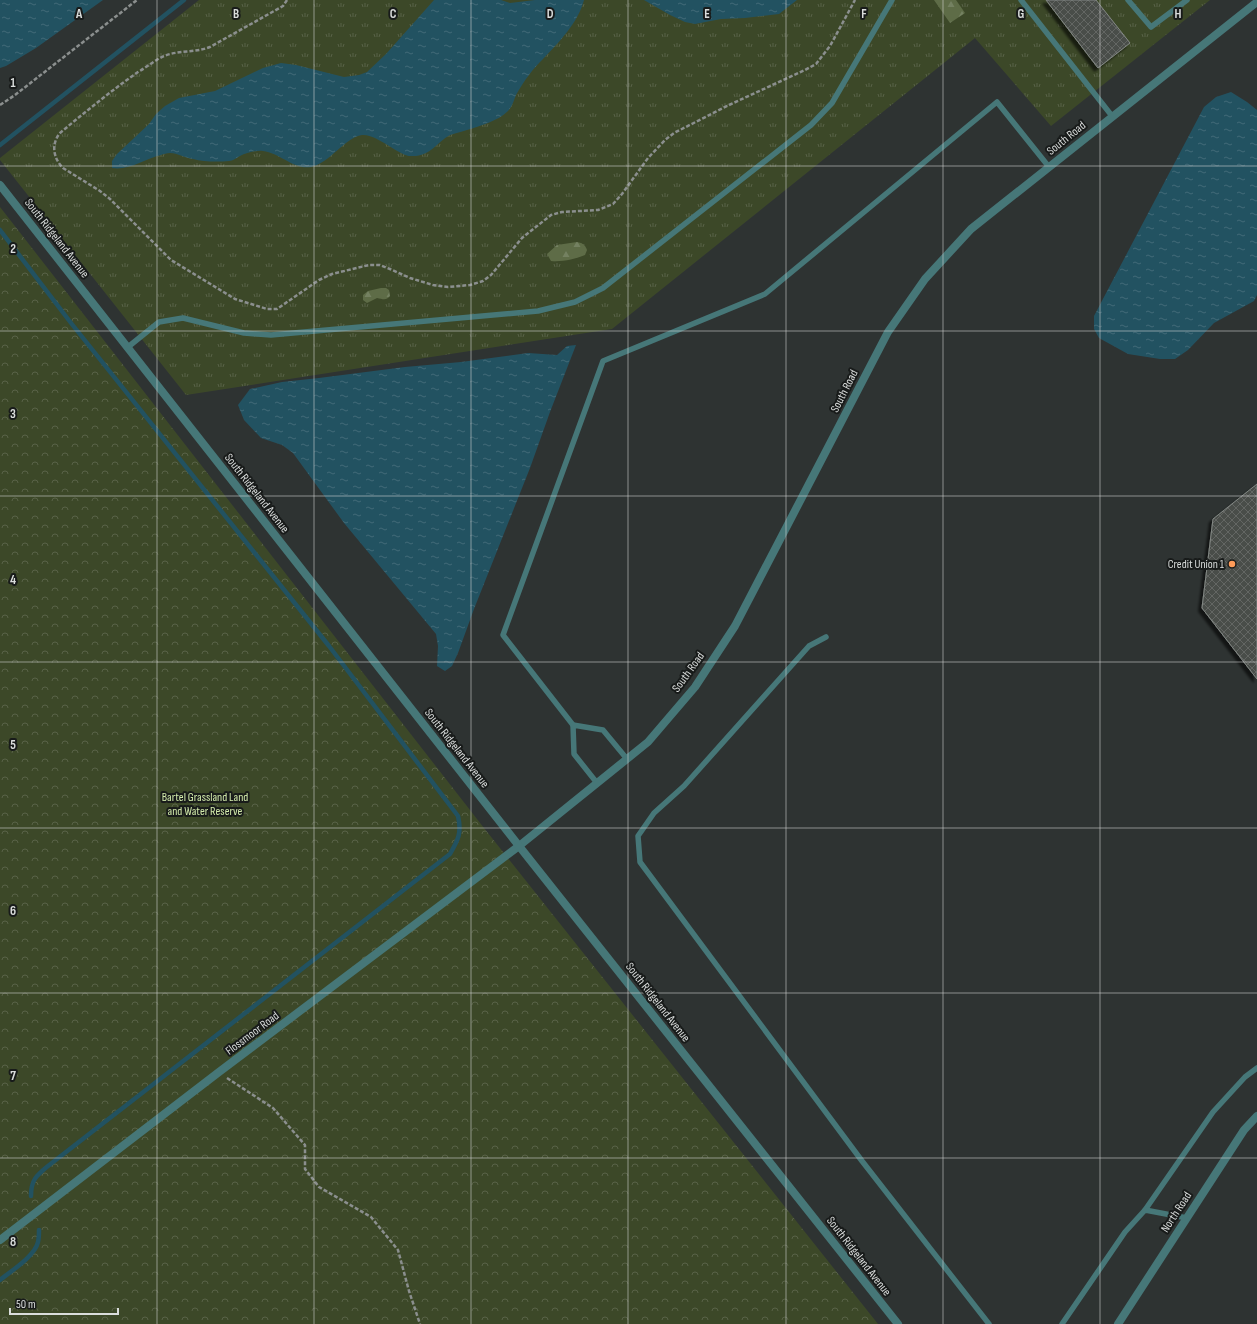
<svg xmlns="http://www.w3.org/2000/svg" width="1257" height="1324" font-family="'Sofia Sans Condensed',sans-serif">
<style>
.grass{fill:url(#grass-tufts)}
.forest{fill:url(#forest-firs)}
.park{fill:url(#park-crowns)}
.water{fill:url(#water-ripples)}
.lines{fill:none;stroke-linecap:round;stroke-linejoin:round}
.stream{stroke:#225261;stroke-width:4.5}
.building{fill:url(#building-cross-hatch);stroke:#848985;filter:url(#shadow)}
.path{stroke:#8b8f8e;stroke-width:2.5;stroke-dasharray:4 2;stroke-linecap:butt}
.service{stroke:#467778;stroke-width:5.5}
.minor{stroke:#467778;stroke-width:8}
.tertiary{stroke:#467778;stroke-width:8}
.grid{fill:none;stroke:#dadddc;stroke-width:1;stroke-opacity:0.55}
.poi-dot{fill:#fe9b59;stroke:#181b1a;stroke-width:1.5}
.labels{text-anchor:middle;stroke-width:4;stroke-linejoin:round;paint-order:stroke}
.street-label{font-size:12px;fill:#dadddc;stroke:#181b1a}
.poi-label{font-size:12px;fill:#dadddc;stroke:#181b1a;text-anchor:end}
.park-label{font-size:12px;fill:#d4ecac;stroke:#181b1a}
.grid-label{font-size:13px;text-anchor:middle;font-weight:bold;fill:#dadddc;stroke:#181b1a;stroke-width:4;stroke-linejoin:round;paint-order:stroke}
</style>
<defs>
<pattern id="grass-tufts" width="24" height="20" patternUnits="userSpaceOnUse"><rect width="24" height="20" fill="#3c4828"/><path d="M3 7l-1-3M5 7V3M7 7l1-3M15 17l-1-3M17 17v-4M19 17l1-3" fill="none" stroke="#586247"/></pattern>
<pattern id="forest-firs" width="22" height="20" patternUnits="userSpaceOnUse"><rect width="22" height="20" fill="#5e6c47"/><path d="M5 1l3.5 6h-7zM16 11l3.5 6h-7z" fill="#748161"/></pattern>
<pattern id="park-crowns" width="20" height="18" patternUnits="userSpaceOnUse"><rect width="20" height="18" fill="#3c4828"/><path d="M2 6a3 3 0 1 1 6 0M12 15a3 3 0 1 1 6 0" fill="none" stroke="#586247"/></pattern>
<pattern id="water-ripples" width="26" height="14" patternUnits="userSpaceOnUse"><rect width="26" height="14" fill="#225261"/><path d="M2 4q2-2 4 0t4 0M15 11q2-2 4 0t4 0" fill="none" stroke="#426a77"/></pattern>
<pattern id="building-cross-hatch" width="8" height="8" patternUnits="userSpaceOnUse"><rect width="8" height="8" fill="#494d4a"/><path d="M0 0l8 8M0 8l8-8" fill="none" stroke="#636664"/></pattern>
<filter id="shadow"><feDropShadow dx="-3.5" dy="3.5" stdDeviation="1" flood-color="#0009"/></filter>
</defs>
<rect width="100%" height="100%" fill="#2e3332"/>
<polygon class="grass" points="199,0 1210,0 1051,126 975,38 612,329 186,395 0,160 0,158"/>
<g class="forest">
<polygon points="934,0 956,0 965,13 950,23"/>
<path d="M 577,242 C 583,243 585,245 587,250 L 585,255 C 575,259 562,262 551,261 L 547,254 L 557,245 Z"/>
<path d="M 381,288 L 386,288 L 389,290 L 390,296 C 386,301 383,299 377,298 L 367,303 L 363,300 L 363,295 L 368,291 Z"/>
</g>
<polygon class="park" points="0,207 484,828 878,1324 0,1324"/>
<g class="water">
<polygon points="0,0 103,0 36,48 6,66 0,68"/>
<path d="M 434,0 L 501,0 L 510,3 L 535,0 L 584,0 C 578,23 559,42 543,59 C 538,64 533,69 529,75 C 524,81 520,88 516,95 C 514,100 512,107 508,111 C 498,121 480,126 467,130 C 462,132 455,133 450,135 C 436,143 430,157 411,156 C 399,156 376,133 362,135 C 344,138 330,163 311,167 C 294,170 280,153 263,151 C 256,150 246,153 240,156 C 236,158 233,161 229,161 C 218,162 204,162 193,159 C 186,158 177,153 170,153 C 167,153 163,154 161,155 C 145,159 128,171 112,168 L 112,161 L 117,154 L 149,124 L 156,114 L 165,106 L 179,98 L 215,91 L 263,68 L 281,63 L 296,65 L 344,77 L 359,75 L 367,72 L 386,54 Z"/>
<polygon points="644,0 797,0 779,14 745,18 721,19 695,24 685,22 670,15"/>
<polygon points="1231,92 1247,102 1257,110 1257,295 1254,301 1214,323 1188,350 1175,359 1160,359 1128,354 1099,338 1094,329 1094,316 1204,107 1216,97"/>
<polygon points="576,345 550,412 530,468 474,609 458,653 452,666 445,671 437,666 438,646 436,634 344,523 293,453 282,445 261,438 244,420 238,405 250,389 282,382 319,378 405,367 461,362 528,353 557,355 567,346"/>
</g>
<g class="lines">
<g class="stream">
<polyline points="0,145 184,0"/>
<path d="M 0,230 L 71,323 L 329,646 L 458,816 C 462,833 458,840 450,854 L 48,1166 C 36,1176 31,1180 31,1196"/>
<path d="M 0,1280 C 11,1271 35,1256 38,1242 C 39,1238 39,1234 39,1230"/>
</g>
</g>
<g class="building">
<polygon points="1046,0 1096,0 1130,43 1098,68"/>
<polygon points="1257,484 1257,679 1202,608 1213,519"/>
</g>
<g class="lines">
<g class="path">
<path d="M 287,0 L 283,6 L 210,47 C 195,53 179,50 164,56 C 155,60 147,67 138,72 C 111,91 85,112 60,133 C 51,144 53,158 63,168 L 100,191 L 110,199 L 171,260 L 235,299 L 267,309 L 277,309 L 319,280 L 332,274 L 369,265 L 380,265 L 390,269 L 410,278 L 433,285 L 448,287 L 470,285 L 483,281 L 491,275 L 522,238 L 551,215 L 562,212 L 598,210 L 613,204 L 622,194 L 648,158 L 665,140 L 674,133 L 729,105 L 805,70 L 816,64 L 830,46 L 855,0"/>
<polyline points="0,105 15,95 137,0"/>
<polyline points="227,1078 273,1108 305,1145 305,1169 319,1187 371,1217 398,1250 409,1291 420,1324"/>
</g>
<g class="service">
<polyline points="1021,0 1112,116"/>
<polyline points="1128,0 1151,27 1187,0"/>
<polyline points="128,347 159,322 183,318 244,333 271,335 538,311 575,302 603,288 811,125 832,103 892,0"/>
<polyline points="826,637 809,646 684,786 654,813 638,836 640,862 862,1161 989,1324"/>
<polyline points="573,725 503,635 603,361 765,294 997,102 1049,167"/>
<polyline points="597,783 574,754 573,725 603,730 627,759"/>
<polyline points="1145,1210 1213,1112 1245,1077 1257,1068"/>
<polyline points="1062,1324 1125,1232 1145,1210 1187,1218"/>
</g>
<g class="minor">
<polyline points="0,1240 219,1072 519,846 648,742 695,687 735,626 888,332 925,279 971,229 1257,2"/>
<polyline points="1118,1324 1244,1130 1257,1116"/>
</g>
<polyline class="tertiary" points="0,185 519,846 898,1324"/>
</g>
<path class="grid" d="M 157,0 L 157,1324M 314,0 L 314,1324M 471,0 L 471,1324M 628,0 L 628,1324M 786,0 L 786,1324M 943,0 L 943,1324M 1100,0 L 1100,1324M 0,166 L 1257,166M 0,331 L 1257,331M 0,496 L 1257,496M 0,662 L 1257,662M 0,828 L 1257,828M 0,993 L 1257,993M 0,1158 L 1257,1158"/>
<circle class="poi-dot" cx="1232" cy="564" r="4"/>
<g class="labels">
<g class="street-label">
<text transform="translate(1066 138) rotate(-39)" y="4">South Road</text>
<text transform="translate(57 238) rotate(52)" y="4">South Ridgeland Avenue</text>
<text transform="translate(844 391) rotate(-63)" y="4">South Road</text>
<text transform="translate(257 493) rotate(52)" y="4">South Ridgeland Avenue</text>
<text transform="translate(688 672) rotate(-54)" y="4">South Road</text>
<text transform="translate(457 748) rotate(52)" y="4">South Ridgeland Avenue</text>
<text transform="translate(658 1002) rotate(52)" y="4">South Ridgeland Avenue</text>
<text transform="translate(252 1033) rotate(-37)" y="4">Flossmoor Road</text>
<text transform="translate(1176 1212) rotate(-57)" y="4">North Road</text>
<text transform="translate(859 1256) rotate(52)" y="4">South Ridgeland Avenue</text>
</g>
<g class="poi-label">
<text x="1224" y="568">Credit Union 1</text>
</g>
<g class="park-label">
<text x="205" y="801">Bartel Grassland Land<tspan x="205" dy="14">and Water Reserve</tspan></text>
</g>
</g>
<g class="grid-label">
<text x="79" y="18">A</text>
<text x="236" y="18">B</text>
<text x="393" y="18">C</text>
<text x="550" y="18">D</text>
<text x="707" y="18">E</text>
<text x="864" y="18">F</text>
<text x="1021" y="18">G</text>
<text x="1178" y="18">H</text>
<text x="13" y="87">1</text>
<text x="13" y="253">2</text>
<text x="13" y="418">3</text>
<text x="13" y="584">4</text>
<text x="13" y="749">5</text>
<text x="13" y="915">6</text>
<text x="13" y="1080">7</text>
<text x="13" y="1246">8</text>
</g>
<path d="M10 1308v6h108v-6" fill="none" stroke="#dadddc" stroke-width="2"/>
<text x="16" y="1308" font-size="12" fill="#dadddc" stroke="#181b1a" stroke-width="3" paint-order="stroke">50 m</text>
</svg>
